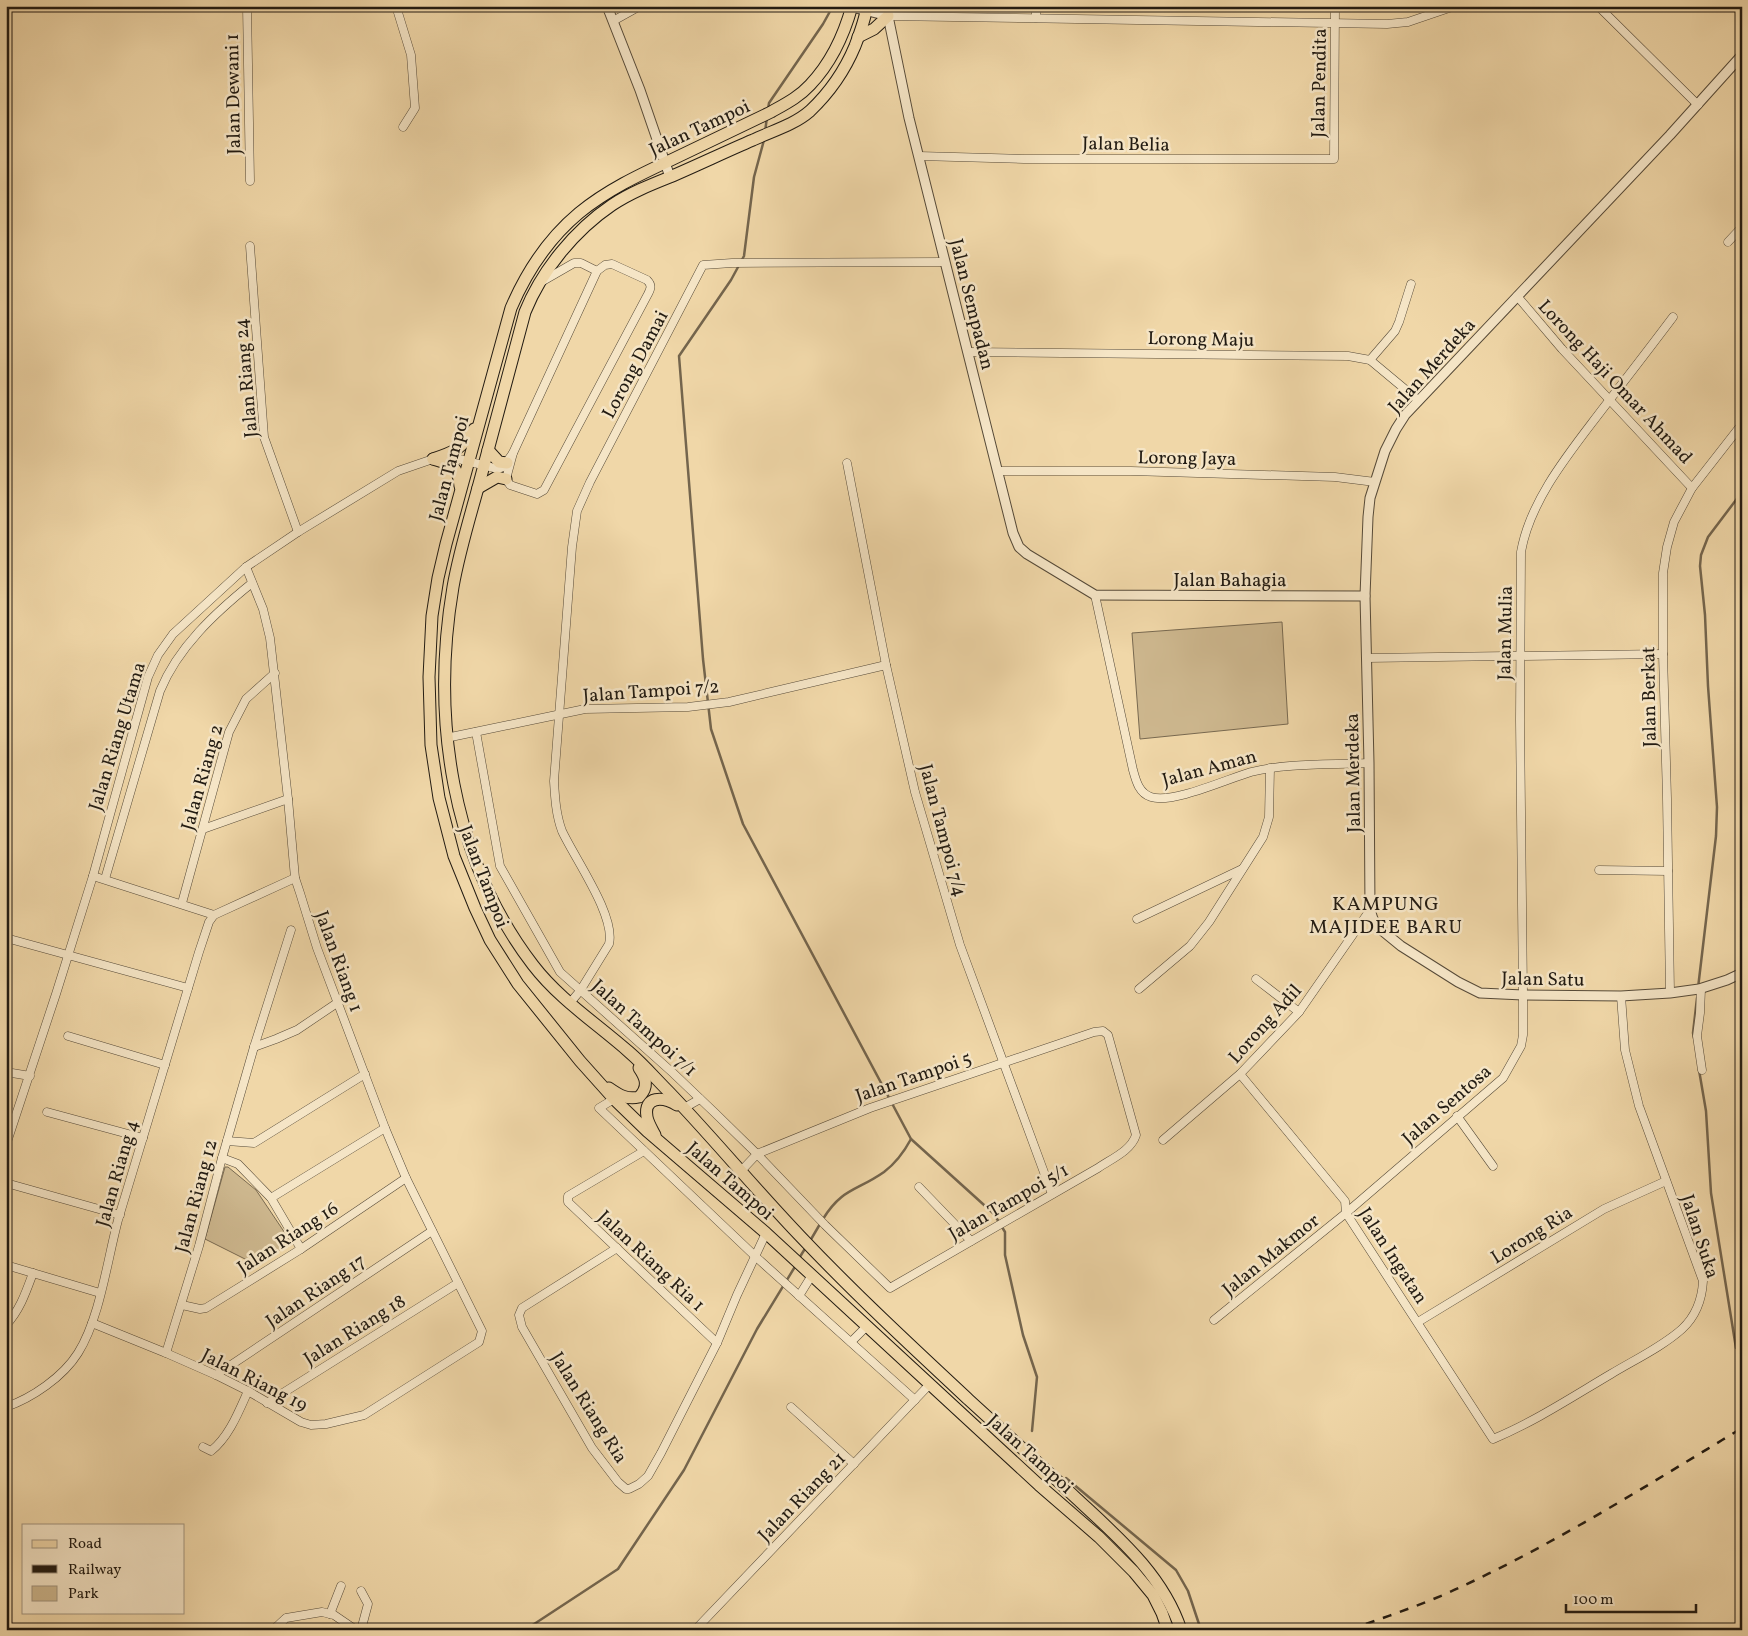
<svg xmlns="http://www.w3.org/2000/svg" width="1748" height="1636" font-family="Vollkorn,serif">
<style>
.green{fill:#cdb78e;stroke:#786950}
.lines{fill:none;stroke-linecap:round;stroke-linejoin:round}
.stream{stroke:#74654d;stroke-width:2.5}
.minor-casing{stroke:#564a38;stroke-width:9}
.tertiary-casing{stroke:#564a38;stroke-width:11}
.primary-casing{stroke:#221b12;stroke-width:13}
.minor{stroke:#f5e5c6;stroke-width:8}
.tertiary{stroke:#f5e5c6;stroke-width:9}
.primary{stroke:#f0d7a8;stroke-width:11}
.rail{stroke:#221b12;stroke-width:2.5;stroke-dasharray:9 9;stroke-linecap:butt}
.labels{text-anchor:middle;stroke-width:5;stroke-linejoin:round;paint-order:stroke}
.street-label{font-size:19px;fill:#221b12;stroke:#f5e5c6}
.neighbourhood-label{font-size:20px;letter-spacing:1px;fill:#221b12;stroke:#f5e5c6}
</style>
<rect width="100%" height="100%" fill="#f0d7a8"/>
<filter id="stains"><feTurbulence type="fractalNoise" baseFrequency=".004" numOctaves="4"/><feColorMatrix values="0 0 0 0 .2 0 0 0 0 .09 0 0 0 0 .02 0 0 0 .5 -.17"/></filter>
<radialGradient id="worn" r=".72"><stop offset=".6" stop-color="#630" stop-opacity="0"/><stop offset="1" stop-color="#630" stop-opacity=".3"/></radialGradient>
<g class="green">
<polygon points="1282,622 1288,724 1140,739 1132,633"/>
<polygon points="225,1167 228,1167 256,1190 291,1242 257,1265 205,1239"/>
</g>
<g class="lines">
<g class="stream">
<polyline points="768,109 769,103 823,24 833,6"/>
<polyline points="765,132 767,117"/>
<polyline points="764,140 754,177 744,256 731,280 679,356 703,659 711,729 743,824 911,1139 994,1214 1005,1232 1005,1255 1023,1335 1037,1377 1032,1431"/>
<polyline points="1698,988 1716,836 1717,807 1708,686 1705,615 1700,566 1701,555 1708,537 1742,492"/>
<polyline points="1694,1038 1693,1033 1697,998"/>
<polyline points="1699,1070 1706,1111 1711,1193 1736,1348"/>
<path d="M 823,1219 C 842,1188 857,1191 884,1172 C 896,1163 904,1152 911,1139"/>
<polyline points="810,1241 820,1224"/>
<polyline points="798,1260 806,1247"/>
<polyline points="1066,1478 1176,1570 1188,1591 1201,1630"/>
<polyline points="525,1630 618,1569 684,1470 757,1329 796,1265"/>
</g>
<defs>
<g id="minor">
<polyline points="247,6 250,181"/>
<polyline points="396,6 411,55 415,108 403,127"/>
<polyline points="1598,6 1698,105"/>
<polyline points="888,16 1387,24 1408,22 1455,6"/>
<polyline points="1036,18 1036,6"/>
<polyline points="613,21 640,6"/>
<polyline points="919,156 1024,159 1334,159 1335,6"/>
<polyline points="1728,242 1742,227"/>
<polyline points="250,246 264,437 298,532"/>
<path d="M 612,264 L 647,280 C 652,285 651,288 648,294 L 544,490 L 537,494 L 510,485 L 506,479 L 513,453 L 597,271 L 605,265 Z"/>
<polyline points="541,282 574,263 581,263 597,271"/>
<polyline points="1517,296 1562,349 1692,488"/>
<polyline points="968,352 1348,356 1370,360 1418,400"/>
<polyline points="1370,360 1395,331 1399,322 1411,284"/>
<polyline points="847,463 886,665 915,792 960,945 1052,1194"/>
<polyline points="999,471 1131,471 1335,477 1375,482"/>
<path d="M 1095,595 L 1133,770 C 1136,781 1139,793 1151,797 C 1173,804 1227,779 1251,772 C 1286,763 1332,765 1369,763"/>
<polyline points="1367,658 1663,654"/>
<path d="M 476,732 L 500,866 L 560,972 L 673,1073 L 715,1113 L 757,1154 L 825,1225 L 890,1288 L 1098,1168 C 1111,1159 1131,1151 1136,1135 L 1108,1035 L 1103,1031 L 1094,1032 L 870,1108 L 757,1154 L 742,1170"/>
<polyline points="446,738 585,709 688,707 729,702 886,665"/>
<polyline points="203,829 288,799"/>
<polyline points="1599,870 1668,871"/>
<polyline points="93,876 214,915 295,878"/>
<path d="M 105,879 L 160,691 C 178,647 215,613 252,583"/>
<polyline points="182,903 229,732 246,699 275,673"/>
<polyline points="1137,919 1242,869"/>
<polyline points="6,938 188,988"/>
<polyline points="1256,979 1299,1012"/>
<polyline points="1139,989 1190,946 1209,922 1263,837 1269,817 1270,768"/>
<polyline points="1701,989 1700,1013 1697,1036 1702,1070"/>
<polyline points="1670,993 1667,798 1663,654 1663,573 1667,547 1674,522 1692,488 1742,424"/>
<path d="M 569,1004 L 580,991 L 609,944 C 616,916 575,859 562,831 C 556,815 555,798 554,781 L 572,547 L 577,511 L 590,482 L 703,265 L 732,263 L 945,262"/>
<polyline points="68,1036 165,1065"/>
<polyline points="254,1047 276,1039 297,1030 337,1003"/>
<polyline points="6,1072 30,1076"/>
<path d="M 1240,1074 L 1345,1201 L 1346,1213 L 1493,1439 C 1534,1422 1572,1397 1611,1374 C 1634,1360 1662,1347 1682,1329 C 1696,1316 1702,1300 1703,1281 L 1639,1106 L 1625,1050 L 1621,996"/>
<polyline points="614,1099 599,1108 756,1257 915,1400"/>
<polyline points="684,1108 700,1099"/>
<polyline points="47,1112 143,1138"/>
<polyline points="1457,1116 1493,1166"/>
<polyline points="1163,1140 1240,1074 1299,1012 1370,910"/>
<polyline points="227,1141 254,1143 365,1074"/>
<polyline points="6,1145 56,994 93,876 148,677 158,655 173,634 246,567 298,532 398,471 433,459 455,458 498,469 503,467 513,453"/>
<polyline points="644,1151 568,1196 568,1202 717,1343"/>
<polyline points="222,1158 238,1164 271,1198 301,1249"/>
<polyline points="6,1183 120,1215"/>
<polyline points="919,1187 971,1241"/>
<polyline points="271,1198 385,1128"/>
<polyline points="617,1248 522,1308 519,1315 522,1327 592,1448 618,1482 626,1489 629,1489 639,1484 648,1476 661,1453 717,1343 737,1295 766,1233"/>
<polyline points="6,1265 100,1293"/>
<polyline points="799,1296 812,1275"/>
<polyline points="182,1305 200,1309 206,1308 301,1249 406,1178"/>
<path d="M 1214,1320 L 1346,1213 L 1503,1078 L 1521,1046 L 1523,1035 L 1523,995 L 1520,720 L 1521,552 C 1530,500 1570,452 1601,411 C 1625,380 1649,349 1673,317"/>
<polyline points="1418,1322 1604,1209 1666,1181"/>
<polyline points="92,1323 166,1353 216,1375 248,1391 301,1422 311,1425 326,1424 364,1415 479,1342 482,1331 406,1178 385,1128 317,948 300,893 295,878 288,799 270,638 263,609 246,567"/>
<path d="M 6,1325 C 20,1310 26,1292 33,1273"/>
<polyline points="851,1342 867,1326"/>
<polyline points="166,1353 199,1246 222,1158 254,1047 291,930"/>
<polyline points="216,1375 432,1231"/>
<polyline points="267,1403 458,1283"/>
<path d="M 6,1407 C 32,1398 63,1377 78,1353 C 100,1318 107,1261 118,1220 C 145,1130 172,1041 199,952 L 209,922 L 214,915"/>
<polyline points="791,1407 854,1464"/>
<path d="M 203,1447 L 211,1451 C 229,1437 239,1411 248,1391"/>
<polyline points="330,1614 341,1586"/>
<polyline points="273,1630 286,1618 322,1612 334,1615 356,1630"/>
<polyline points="361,1630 368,1604 361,1591"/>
<polyline points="695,1630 930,1384"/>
</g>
<g id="tertiary">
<polyline points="607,6 640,90 670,177"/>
<polyline points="852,7 888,16 909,118 1013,533 1019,547 1027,554 1095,595 1365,596"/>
<polyline points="1742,55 1670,135 1405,415 1396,429 1385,451 1370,498 1368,517 1365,596 1369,763 1370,910 1373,919 1379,928 1401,946 1458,982 1480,993 1523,995 1621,996 1670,993 1699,989 1727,980 1742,973"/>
</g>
<g id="primary">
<path d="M 852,6 C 844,35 830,64 810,85 C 799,97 785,104 771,112 C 738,128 705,144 671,160 C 639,175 607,190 579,213 C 549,238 526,273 511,308 L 446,544 L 438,578 L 432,616 L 429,677 L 431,745 L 439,798 L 454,856 L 475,908 L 490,940 L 518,984 L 580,1061 L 614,1099 L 647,1131 L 766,1233 L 1039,1485 L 1099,1537 L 1134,1572 L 1153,1595 L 1162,1613 L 1168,1630"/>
<path d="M 867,6 C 865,20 860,33 855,46 C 845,70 829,93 810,111 C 794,125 772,131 753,140 C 725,152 698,165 670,177 C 650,185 630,193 612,205 C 575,230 542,270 525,312 C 511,364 497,416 483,469 C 473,508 460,547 453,587 C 431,717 451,858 533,965 C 559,999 596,1023 629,1052 C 643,1064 656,1079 669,1092 C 714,1139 755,1189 800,1236 C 854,1293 911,1346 969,1400 C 1005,1433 1041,1465 1076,1498 C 1118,1537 1163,1575 1181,1630"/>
<polyline points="858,37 874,29 888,16"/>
<polyline points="488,450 499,462 507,463"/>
<path d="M 433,459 C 454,452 462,449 474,429"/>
<path d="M 433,459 C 451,464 458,465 460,486"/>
<polyline points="478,488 497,477 506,479"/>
<path d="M 609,1088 C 619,1095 627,1100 639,1097 C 649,1087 646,1078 639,1068"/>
<path d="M 655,1135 C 652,1129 648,1123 647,1117 C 643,1095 664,1097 677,1105"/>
</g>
</defs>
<use href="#minor" class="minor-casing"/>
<use href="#tertiary" class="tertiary-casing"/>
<use href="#primary" class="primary-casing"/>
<use href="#minor" class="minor"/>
<use href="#tertiary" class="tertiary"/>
<use href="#primary" class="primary"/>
<path class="rail" d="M 1349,1630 C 1388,1616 1428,1603 1465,1585 C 1561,1540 1651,1483 1742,1428"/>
</g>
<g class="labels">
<g class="street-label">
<text transform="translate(1318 83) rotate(-89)" y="7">Jalan Pendita</text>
<text transform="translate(232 94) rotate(-91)" y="7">Jalan Dewani 1</text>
<text transform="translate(699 127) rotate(-25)" y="7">Jalan Tampoi</text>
<text transform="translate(1126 143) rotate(1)" y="7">Jalan Belia</text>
<text transform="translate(973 304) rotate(76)" y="7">Jalan Sempadan</text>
<text transform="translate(1201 338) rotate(1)" y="7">Lorong Maju</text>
<text transform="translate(634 364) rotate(-62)" y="7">Lorong Damai</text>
<text transform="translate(1431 365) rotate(-48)" y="7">Jalan Merdeka</text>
<text transform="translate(245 378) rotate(-95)" y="7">Jalan Riang 24</text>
<text transform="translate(1616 381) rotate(47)" y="7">Lorong Haji Omar Ahmad</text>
<text transform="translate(1187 457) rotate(1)" y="7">Lorong Jaya</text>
<text transform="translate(448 468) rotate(-75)" y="7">Jalan Tampoi</text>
<text x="1230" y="586">Jalan Bahagia</text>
<text transform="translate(1504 633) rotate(-89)" y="7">Jalan Mulia</text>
<text transform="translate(651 690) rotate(-4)" y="7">Jalan Tampoi 7/2</text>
<text transform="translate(1648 697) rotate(-91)" y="7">Jalan Berkat</text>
<text transform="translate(116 736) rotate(-73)" y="7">Jalan Riang Utama</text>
<text transform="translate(1209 767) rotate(-15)" y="7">Jalan Aman</text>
<text transform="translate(1352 773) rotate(-91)" y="7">Jalan Merdeka</text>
<text transform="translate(201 777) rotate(-74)" y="7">Jalan Riang 2</text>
<text transform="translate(944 830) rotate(75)" y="7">Jalan Tampoi 7/4</text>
<text transform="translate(485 876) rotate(69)" y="7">Jalan Tampoi</text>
<text transform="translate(340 961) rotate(70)" y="7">Jalan Riang 1</text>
<text transform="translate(1543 978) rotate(1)" y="7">Jalan Satu</text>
<text transform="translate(1264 1023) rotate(-48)" y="7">Lorong Adil</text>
<text transform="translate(645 1027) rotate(42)" y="7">Jalan Tampoi 7/1</text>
<text transform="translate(913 1076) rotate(-19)" y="7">Jalan Tampoi 5</text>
<text transform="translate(1446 1104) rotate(-41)" y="7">Jalan Sentosa</text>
<text transform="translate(116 1173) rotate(-74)" y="7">Jalan Riang 4</text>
<text transform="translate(731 1180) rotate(41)" y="7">Jalan Tampoi</text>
<text transform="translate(195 1196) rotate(-75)" y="7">Jalan Riang 12</text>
<text transform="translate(1008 1201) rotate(-30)" y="7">Jalan Tampoi 5/1</text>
<text transform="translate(1531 1234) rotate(-32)" y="7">Lorong Ria</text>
<text transform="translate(1701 1236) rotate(72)" y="7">Jalan Suka</text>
<text transform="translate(287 1237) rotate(-33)" y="7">Jalan Riang 16</text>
<text transform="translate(1270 1254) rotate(-39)" y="7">Jalan Makmor</text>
<text transform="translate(1394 1255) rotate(57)" y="7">Jalan Ingatan</text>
<text transform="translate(652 1260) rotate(43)" y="7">Jalan Riang Ria 1</text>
<text transform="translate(315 1290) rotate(-34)" y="7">Jalan Riang 17</text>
<text transform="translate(354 1329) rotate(-32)" y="7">Jalan Riang 18</text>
<text transform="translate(255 1379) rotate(27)" y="7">Jalan Riang 19</text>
<text transform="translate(590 1407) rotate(58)" y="7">Jalan Riang Ria</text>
<text transform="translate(1031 1453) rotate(42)" y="7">Jalan Tampoi</text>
<text transform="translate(801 1496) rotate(-46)" y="7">Jalan Riang 21</text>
</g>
<g class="neighbourhood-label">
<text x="1386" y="910">KAMPUNG<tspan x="1386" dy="23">MAJIDEE BARU</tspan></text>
</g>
</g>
<rect width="1748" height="1636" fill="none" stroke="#f0d7a8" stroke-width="25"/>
<rect x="8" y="8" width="1733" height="1621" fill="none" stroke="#221b12" stroke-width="2.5"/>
<rect x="12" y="12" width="1723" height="1611" fill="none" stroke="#221b12"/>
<rect x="22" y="1524" width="162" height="90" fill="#f5e5c6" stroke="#a1947e"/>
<rect x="32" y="1540" width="25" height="8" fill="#f0d7a8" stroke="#a1947e"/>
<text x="68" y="1548" font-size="15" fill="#221b12">Road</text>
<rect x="32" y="1565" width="25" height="8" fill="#221b12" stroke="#a1947e"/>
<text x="68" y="1574" font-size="15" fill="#221b12">Railway</text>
<rect x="32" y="1586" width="25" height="15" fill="#cdb78e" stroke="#a1947e"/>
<text x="68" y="1598" font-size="15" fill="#221b12">Park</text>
<path d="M1566 1604v8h130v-8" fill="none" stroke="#221b12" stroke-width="2.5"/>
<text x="1573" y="1604" font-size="15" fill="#221b12" stroke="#f5e5c6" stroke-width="4" paint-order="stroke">100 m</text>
<rect width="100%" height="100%" filter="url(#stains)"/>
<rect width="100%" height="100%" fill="url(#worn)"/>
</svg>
